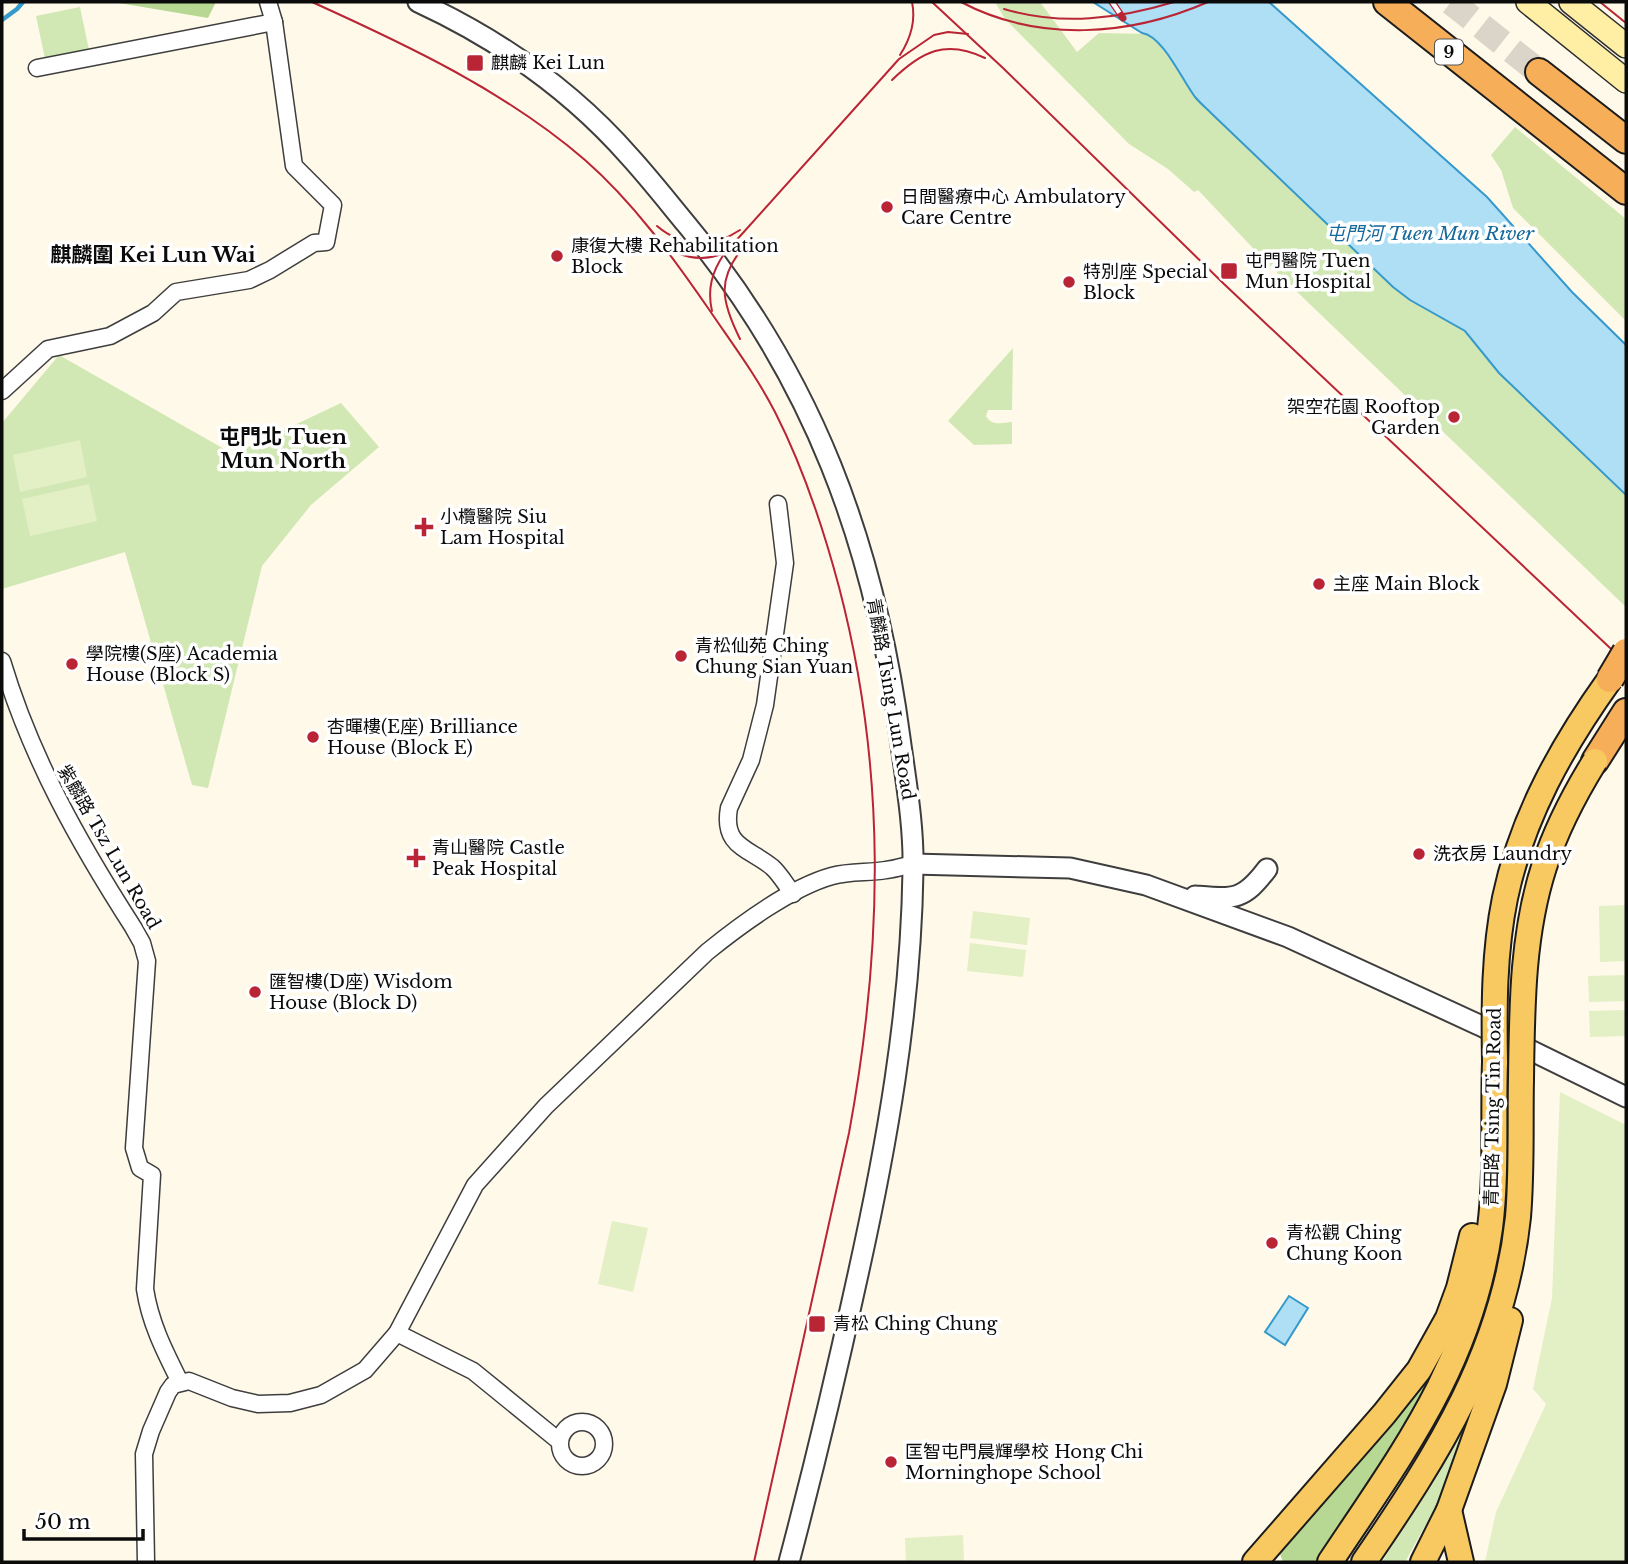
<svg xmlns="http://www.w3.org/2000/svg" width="1628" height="1564" font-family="'Libre Baskerville','Noto Sans TC',serif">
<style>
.green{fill:#d2e8b4}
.forest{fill:#b7d893}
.pitch{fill:#e3efc5}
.water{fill:#aedff5;stroke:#3699cc;stroke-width:2}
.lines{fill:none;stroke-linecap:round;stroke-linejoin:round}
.stream{stroke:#3699cc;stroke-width:4.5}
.trunk-tunnel{stroke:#dad5c8;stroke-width:26;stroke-dasharray:26 13;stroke-linecap:butt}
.minor-casing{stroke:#3e3e3e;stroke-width:19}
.tertiary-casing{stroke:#3e3e3e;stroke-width:23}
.secondary-casing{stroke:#2d2d2d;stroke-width:26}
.primary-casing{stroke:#1c1c1c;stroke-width:28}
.trunk-casing{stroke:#1c1c1c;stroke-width:30}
.minor{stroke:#fff;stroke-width:16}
.tertiary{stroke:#fff;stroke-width:19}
.secondary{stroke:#feefa4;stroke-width:23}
.primary{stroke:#f8c960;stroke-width:24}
.trunk{stroke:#f6ae59;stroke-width:26}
.tram{stroke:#b92535;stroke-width:2}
.rail-casing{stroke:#b92535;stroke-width:7}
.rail{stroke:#fff;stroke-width:4.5;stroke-dasharray:13;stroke-linecap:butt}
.primary-bridge-casing{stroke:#1c1c1c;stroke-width:28;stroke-linecap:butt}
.trunk-bridge-casing{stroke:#1c1c1c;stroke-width:30;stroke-linecap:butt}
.primary-bridge{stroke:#f8c960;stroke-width:24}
.trunk-bridge{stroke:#f6ae59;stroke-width:26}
.poi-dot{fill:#b92535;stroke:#fff;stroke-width:2.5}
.labels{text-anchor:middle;stroke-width:7;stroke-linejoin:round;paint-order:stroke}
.shield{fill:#fff;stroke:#545454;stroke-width:2}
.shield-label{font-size:16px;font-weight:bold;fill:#0b0b0b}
.poi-label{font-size:18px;fill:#0b0b0b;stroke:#fff;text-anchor:start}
.street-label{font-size:18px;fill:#0b0b0b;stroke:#fff}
.water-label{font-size:19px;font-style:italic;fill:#16699a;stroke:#fff}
.quarter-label{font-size:21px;font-weight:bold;fill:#0b0b0b;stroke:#fff}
</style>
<rect width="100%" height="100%" fill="#fff9e9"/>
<g class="green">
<path d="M 995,2 L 1040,2 L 1077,52 L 1099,33 L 1149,34 C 1173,58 1188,89 1211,113 L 1393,287 L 1410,300 L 1465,331 L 1499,373 L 1626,495 L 1626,607 L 1268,264 L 1198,190 L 1194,192 L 1168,169 L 1129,144 L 1005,19 Z"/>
<polygon points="80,7 89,50 45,59 36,16"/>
<polygon points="1515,127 1626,219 1626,321 1513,208 1501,170 1491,155"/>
<path d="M 1013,348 L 1012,410 L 988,410 L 986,416 C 991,426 1002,423 1012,422 L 1012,444 L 974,445 L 948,421 Z"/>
<polygon points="59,355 233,454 341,403 379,447 311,505 262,566 208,788 192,785 125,552 2,589 2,423"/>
<polygon points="1479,1395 1464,1441 1440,1499 1405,1562 1382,1562 1438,1471"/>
</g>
<g class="forest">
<polygon points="113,2 216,2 208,18"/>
<polygon points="1448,1345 1427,1390 1318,1562 1283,1562 1280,1554 1283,1546"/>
</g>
<g class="pitch">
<polygon points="80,440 87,477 20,492 13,455"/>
<polygon points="89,484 97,521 30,536 22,499"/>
<polygon points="1626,905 1626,961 1600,962 1599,906"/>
<polygon points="973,911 1030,918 1027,945 970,938"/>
<polygon points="970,943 1026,950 1023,977 967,971"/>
<polygon points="1626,975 1626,1001 1589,1002 1588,976"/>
<polygon points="1626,1010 1626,1036 1590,1037 1589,1011"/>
<polygon points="1560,1092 1626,1125 1626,1562 1485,1562 1496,1512 1546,1404 1533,1389 1552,1298"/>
<polygon points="612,1221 648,1228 633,1292 598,1284"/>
<polygon points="963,1535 964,1562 906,1562 905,1538"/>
</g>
<g class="water">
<path d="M 1093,2 L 1269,2 L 1487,197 L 1572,292 L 1626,345 L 1626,495 L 1499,373 L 1465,331 L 1410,300 L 1393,287 L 1211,113 C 1206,108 1200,103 1195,97 C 1182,80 1163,36 1142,33 Z"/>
<polygon points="1289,1296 1308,1308 1285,1345 1265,1332"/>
</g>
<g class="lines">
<polyline class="stream" points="2,20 17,9 23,2"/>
<polyline class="trunk-tunnel" points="1451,2 1539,72"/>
<defs>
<g id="minor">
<polyline points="37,68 274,22"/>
<polyline points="2,391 48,349 110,336 153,313 176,292 249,280 270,270 314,243 326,242 333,205 294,166 274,22 268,2"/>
<path d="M 778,504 L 785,563 L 765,705 L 751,760 L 729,808 C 722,847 749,848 772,867 C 780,874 786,885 793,894"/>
<path d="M 2,661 C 31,758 79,843 133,927 L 142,943 L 147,961 L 134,1148 L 140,1168 L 152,1175 L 145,1289 C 150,1323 165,1352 180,1382"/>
<polyline points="397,1333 473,1371 559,1441"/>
<circle cx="582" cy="1444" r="22"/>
<path d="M 146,1562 L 144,1454 L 151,1431 L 168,1392 L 173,1385 L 189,1381 L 232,1398 L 258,1404 L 290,1403 L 321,1395 L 365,1370 L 397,1333 L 475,1185 L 546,1106 L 707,952 C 739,926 792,887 832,876 C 850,871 869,873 886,870 C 895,869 904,866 913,864"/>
</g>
<g id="tertiary">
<path d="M 418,2 C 498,39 572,91 630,157 C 650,179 668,202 687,225 C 813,377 874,543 900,738 C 906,782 914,826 913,870 C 911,1012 886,1150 855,1288 C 835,1380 813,1471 789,1562"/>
<polyline points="913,864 1070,868 1146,885 1288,937 1479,1025 1626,1097"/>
<path d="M 1195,896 C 1234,899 1243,901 1267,869"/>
</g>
<g id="secondary">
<polyline points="1528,2 1626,81"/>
<polyline points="1571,2 1626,46"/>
</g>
<g id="primary">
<polyline points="1449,1510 1461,1562"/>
<polyline points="1255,1562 1384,1414 1419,1370 1448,1318 1459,1288 1472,1236"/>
<path d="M 1330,1562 C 1403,1452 1471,1364 1490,1228 C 1497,1173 1493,1118 1495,1062"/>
<path d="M 1364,1562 C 1438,1454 1504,1351 1518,1217 C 1522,1171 1520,1124 1521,1079"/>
<polyline points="1423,1562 1449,1510 1494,1384 1510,1320"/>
</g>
<g id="trunk">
<polyline points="1387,2 1626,191"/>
<polyline points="1539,72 1626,140"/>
<polyline points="1595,761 1626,712"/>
</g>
</defs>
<use href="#minor" class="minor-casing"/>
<use href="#tertiary" class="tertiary-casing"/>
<use href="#secondary" class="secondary-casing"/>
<use href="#primary" class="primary-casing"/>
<use href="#trunk" class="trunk-casing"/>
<use href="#minor" class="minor"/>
<use href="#tertiary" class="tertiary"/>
<use href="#secondary" class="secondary"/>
<use href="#primary" class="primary"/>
<use href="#trunk" class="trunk"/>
<g class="tram">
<path d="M 312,2 C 407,45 505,91 585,160 C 633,202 672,256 708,308 C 731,342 756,375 775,412 C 803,467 823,527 839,587 C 887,770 883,948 849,1133 L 754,1562"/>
<polyline points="932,2 1003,68 1224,284 1626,663"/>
<path d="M 961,2 C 1039,43 1130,36 1208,2"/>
<polyline points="1600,2 1626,23"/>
<path d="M 1004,9 C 1062,26 1118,19 1174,2"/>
<path d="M 900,55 C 911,38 916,21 912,2"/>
<path d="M 892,80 C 922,51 946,39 985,58"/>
<path d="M 657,226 C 683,248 713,248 740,230"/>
<path d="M 664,246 C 684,259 705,262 727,252"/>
<path d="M 712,311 C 707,289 712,272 724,254 L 899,59 L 934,35 L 948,32 L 968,34"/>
<path d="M 740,339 C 721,301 716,278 746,244"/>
</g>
<defs>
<polyline id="rail" points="1112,2 1123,18"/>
</defs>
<use href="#rail" class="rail-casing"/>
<use href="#rail" class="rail"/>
<defs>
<g id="primary-bridge">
<path d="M 1495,1062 C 1494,1007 1494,952 1505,898 C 1522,817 1562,746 1610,679"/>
<path d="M 1521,1079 C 1522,1008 1522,935 1544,867 C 1556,829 1574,795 1595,761"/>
</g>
<polyline id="trunk-bridge" points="1610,679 1626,652"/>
</defs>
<use href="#primary-bridge" class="primary-bridge-casing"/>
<use href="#trunk-bridge" class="trunk-bridge-casing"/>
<use href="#primary-bridge" class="primary-bridge"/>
<use href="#trunk-bridge" class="trunk-bridge"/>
</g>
<g class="poi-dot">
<rect x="466" y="54" width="18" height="18" rx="3.5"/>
<circle cx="887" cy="207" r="7"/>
<circle cx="557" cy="256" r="7"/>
<rect x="1220" y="262" width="18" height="18" rx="3.5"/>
<circle cx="1069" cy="282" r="7"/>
<circle cx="1454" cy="417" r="7"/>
<path d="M420.5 516.5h7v7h7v7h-7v7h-7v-7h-7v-7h7z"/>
<circle cx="1319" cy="584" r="7"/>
<circle cx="681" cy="656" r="7"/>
<circle cx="72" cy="664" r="7"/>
<circle cx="313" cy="737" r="7"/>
<circle cx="1419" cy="854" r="7"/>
<path d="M412.5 847.5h7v7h7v7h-7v7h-7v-7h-7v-7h7z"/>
<circle cx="255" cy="992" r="7"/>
<circle cx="1272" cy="1243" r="7"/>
<rect x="808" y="1315" width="18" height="18" rx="3.5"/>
<circle cx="891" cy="1462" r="7"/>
</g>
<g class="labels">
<rect class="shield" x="1435" y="39.5" width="28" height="25" rx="5"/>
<g class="shield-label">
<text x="1449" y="58">9</text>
</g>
<g class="poi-label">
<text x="491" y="69">麒麟 Kei Lun</text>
<text x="901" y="203">日間醫療中心 Ambulatory<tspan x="901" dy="21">Care Centre</tspan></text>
<text x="571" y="252">康復大樓 Rehabilitation<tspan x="571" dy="21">Block</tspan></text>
<text x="1245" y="267">屯門醫院 Tuen<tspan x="1245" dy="21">Mun Hospital</tspan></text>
<text x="1083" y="278">特別座 Special<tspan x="1083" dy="21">Block</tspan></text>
<text x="1440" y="413" text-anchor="end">架空花園 Rooftop<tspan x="1440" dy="21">Garden</tspan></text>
<text x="440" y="523">小欖醫院 Siu<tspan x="440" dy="21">Lam Hospital</tspan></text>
<text x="1333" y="590">主座 Main Block</text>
<text x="695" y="652">青松仙苑 Ching<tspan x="695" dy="21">Chung Sian Yuan</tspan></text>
<text x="86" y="660">學院樓(S座) Academia<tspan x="86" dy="21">House (Block S)</tspan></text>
<text x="327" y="733">杏暉樓(E座) Brilliance<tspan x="327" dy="21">House (Block E)</tspan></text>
<text x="432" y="854">青山醫院 Castle<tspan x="432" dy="21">Peak Hospital</tspan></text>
<text x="1433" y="860">洗衣房 Laundry</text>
<text x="269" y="988">匯智樓(D座) Wisdom<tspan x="269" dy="21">House (Block D)</tspan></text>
<text x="1286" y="1239">青松觀 Ching<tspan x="1286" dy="21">Chung Koon</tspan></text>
<text x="833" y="1330">青松 Ching Chung</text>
<text x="905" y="1458">匡智屯門晨輝學校 Hong Chi<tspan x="905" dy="21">Morninghope School</tspan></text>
</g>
<g class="street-label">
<text transform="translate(891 699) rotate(80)" y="6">青麟路 Tsing Lun Road</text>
<text transform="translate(109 847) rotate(60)" y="6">紫麟路 Tsz Lun Road</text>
<text transform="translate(1493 1107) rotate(-89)" y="6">青田路 Tsing Tin Road</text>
</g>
<g class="water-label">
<text x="1430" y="240">屯門河 Tuen Mun River</text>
</g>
<g class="quarter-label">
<text x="153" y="262">麒麟圍 Kei Lun Wai</text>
<text x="283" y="444">屯門北 Tuen<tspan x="283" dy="24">Mun North</tspan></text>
</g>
</g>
<rect width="1628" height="1564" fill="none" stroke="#0b0b0b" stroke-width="7"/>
<path d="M24 1529v10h119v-10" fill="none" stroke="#0b0b0b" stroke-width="3.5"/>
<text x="35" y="1529" font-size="21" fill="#0b0b0b" stroke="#ffffff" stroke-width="5" paint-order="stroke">50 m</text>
</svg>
